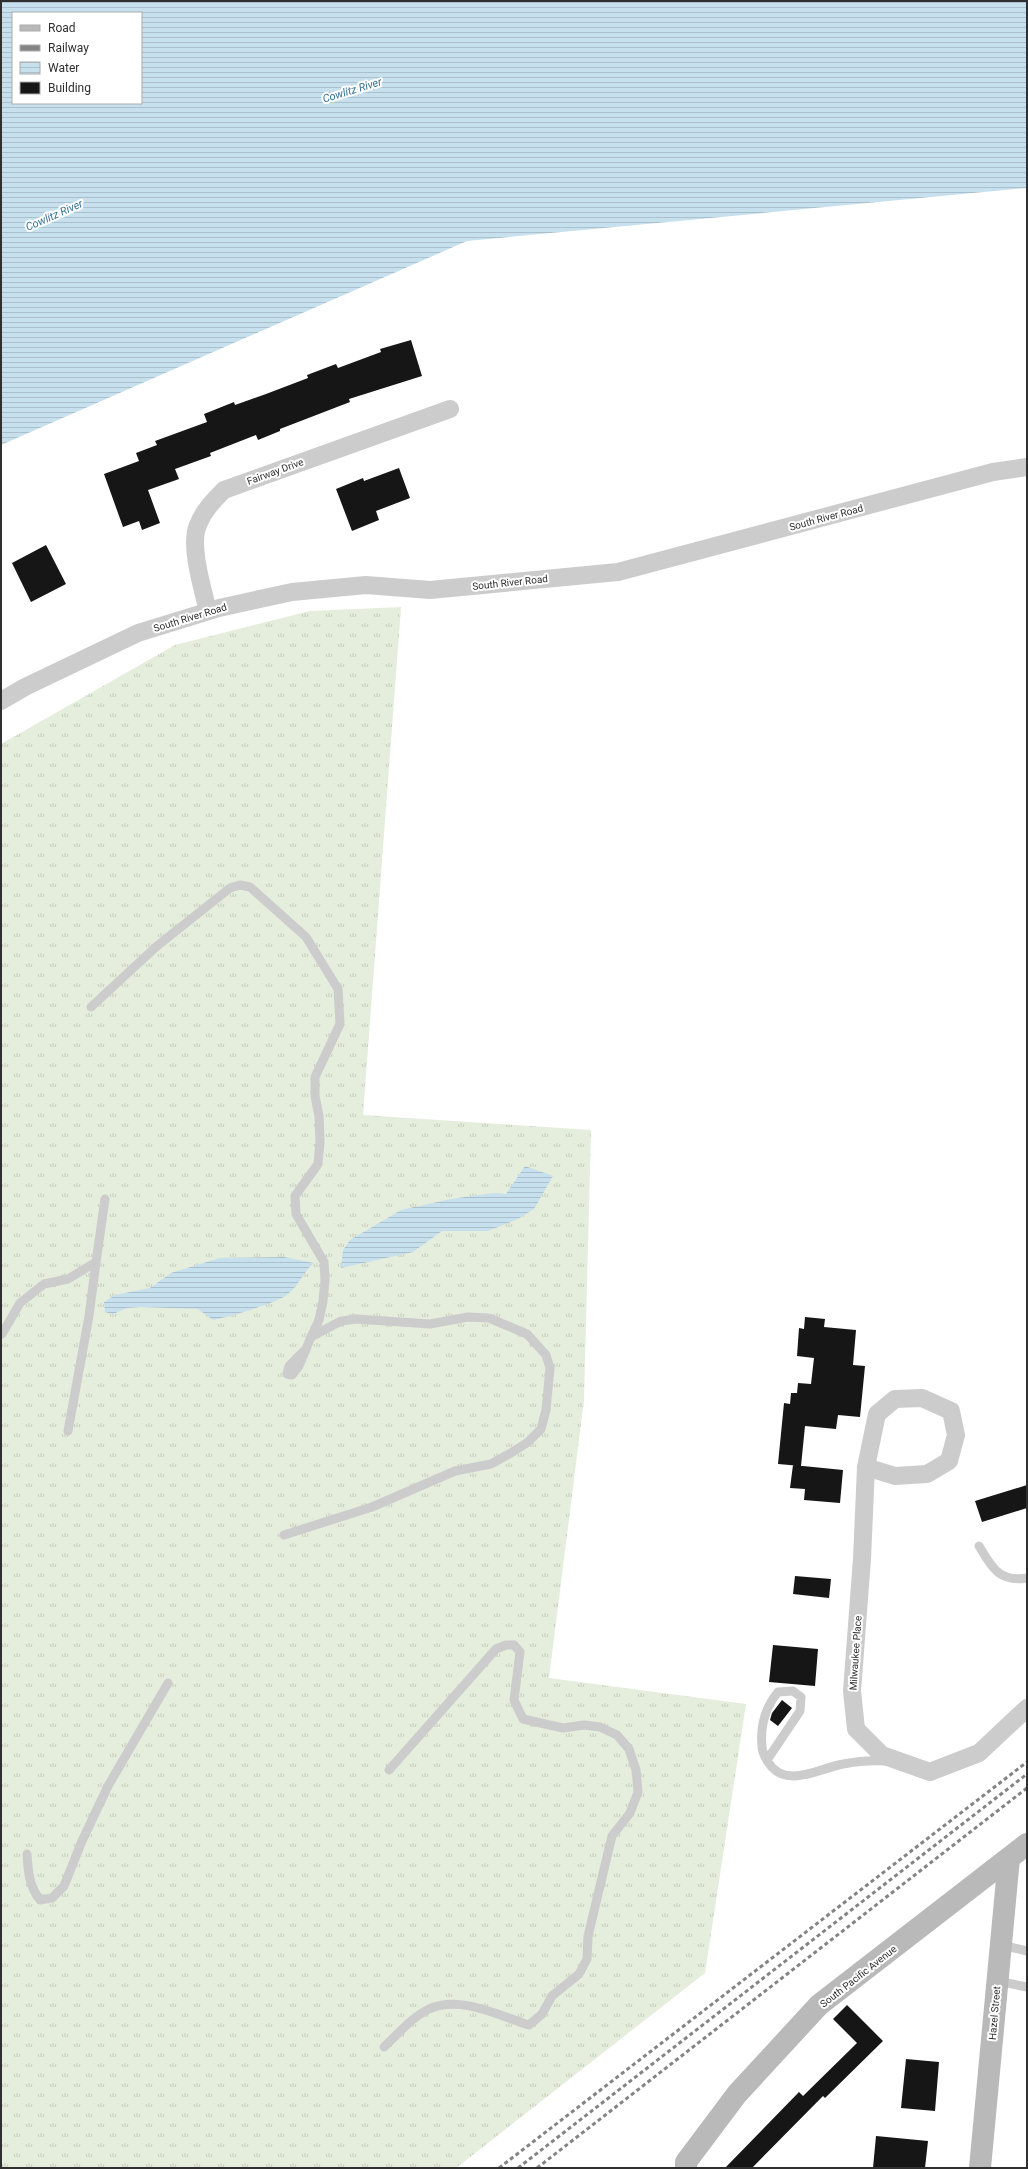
<svg xmlns="http://www.w3.org/2000/svg" width="1028" height="2169" font-family="Roboto,sans-serif">
<defs>
<pattern id="grass-tufts" width="24" height="20" patternUnits="userSpaceOnUse"><rect width="24" height="20" fill="#e5eddc"/><path d="M3 7l-1-3M5 7V3M7 7l1-3M15 17l-1-3M17 17v-4M19 17l1-3" fill="none" stroke="#c5ccbd"/></pattern>
<pattern id="water-rules" width="6" height="5" patternUnits="userSpaceOnUse"><rect width="6" height="5" fill="#c7e0ee"/><path d="M0 2.5h6" fill="none" stroke="#abc0cc"/></pattern>
</defs>
<rect width="100%" height="100%" fill="#fff"/>
<path fill="url(#grass-tufts)" d="M401 607 363 1115 591 1130 584 1400 549 1678 746 1704 705 1973 456 2168H1V744L175 645 310 611Z"/>
<path fill="url(#water-rules)" fill-rule="evenodd" d="M1 1H1027V188L467 241 1 445ZM13 13H141V103H13Z
M525 1166 553 1176 534 1209 518 1219 488 1231H442L413 1252 341 1268 343 1250 350 1240 401 1210 451 1199 494 1193 506 1194Z
M284 1257 314 1263C303 1272 299 1285 288 1294 280 1302 226 1318 213 1320L198 1309 141 1307 127 1308 113 1314 105 1312 104 1302 115 1295 150 1288 171 1273 220 1258Z"/>
<path fill="#161616" d="M411 340 422 376 349 399 350 402 280 429V431L258 440 256 435 210 453 211 456 175 469 179 479 148 490 160 523 142 530 139 521 123 527 104 474 139 461 136 453 157 445 155 441 207 422 204 414 234 402 235 405 266 394 308 378 307 375 336 364 338 368 381 352 380 349Z
M399 468 410 498 376 511 379 520 352 531 336 489 363 478 364 481Z
M46 545 66 584 31 602 12 563Z
M805 1317 825 1319 824 1327 856 1330 853 1365 865 1366 860 1417 838 1415 836 1429 805 1426 801 1466 778 1464 784 1403 790 1404 791 1393H797L798 1383 811 1384 814 1358 797 1356 799 1328 804 1329Z
M793 1465 843 1470 840 1503 804 1500 805 1489 790 1488Z
M1027 1485V1508L982 1522 975 1501Z
M795 1576 831 1579 829 1598 793 1594Z
M773 1645 818 1649 815 1686 769 1682Z
M782 1700 792 1708 778 1726 770 1720 772 1713Z
M847 2005 883 2041 825 2098 823 2096 752 2168H725L799 2092 803 2096 857 2043 833 2019Z
M906 2059 939 2062 935 2111 901 2108Z
M876 2136 928 2141 925 2168H873Z"/>
<g fill="none" stroke-linecap="round" stroke-linejoin="round">
<path stroke="#ccc" stroke-width="9" d="M91 1007 157 946 230 888 240 885 250 887 306 937 338 989 340 1024 315 1077V1096L319 1116 320 1142 318 1164 295 1196 296 1214 324 1262 325 1280 323 1301 319 1320 311 1337
M2 1334 20 1303 44 1284 68 1279 96 1262 105 1199
M68 1431 89 1316 96 1262
M284 1535 372 1507 455 1471 491 1464 511 1453 528 1442 541 1429 546 1410 550 1368 546 1355 527 1334 489 1318 468 1317 430 1324 356 1319 341 1321 311 1337 299 1366 292 1375 287 1374 289 1366 304 1351
M979 1546C991 1566 999 1583 1027 1578
M767 1760 800 1711 801 1697 793 1691 778 1692C765 1708 760 1725 762 1746 762 1753 765 1757 768 1762 785 1790 820 1768 843 1764 858 1761 872 1760 886 1761
M27 1854C28 1871 29 1886 40 1900L52 1898 64 1886 82 1841 108 1786 168 1683
M1001 1945 1027 1951
M997 1981 1027 1987
M384 2047C397 2035 412 2017 429 2009 462 1995 499 2016 529 2025L542 2014 552 1996 579 1974 587 1959 588 1936 612 1836 630 1813 638 1792 636 1770 629 1749 617 1735 600 1727 584 1725 563 1728 523 1719 514 1700 520 1652 514 1645H506L496 1649 389 1770"/>
<path stroke="#ccc" stroke-width="18" d="M208 611C203 590 189 545 198 525 204 510 213 501 224 490L450 409
M1 701 25 687 138 633 219 608 292 592 366 585 430 590 618 572 993 472 1027 467
M866 1467 895 1476 927 1474 949 1461 956 1435 951 1411 922 1398 895 1399 877 1414 866 1467 862 1559 852 1691 856 1729 882 1755 930 1772 979 1753 1027 1708"/>
<path stroke="#b9b9b9" stroke-width="22" d="M686 2168V2162L737 2094 819 2005 1027 1844
M980 2168 1009 1858"/>
<path stroke="#848484" stroke-width="3" stroke-dasharray="4 3" stroke-linecap="butt" d="M499 2168 1027 1762
M518 2168 1027 1774
M537 2168 1027 1788"/>
</g>
<g text-anchor="middle" stroke-width="4" stroke-linejoin="round" paint-order="stroke">
<g font-size="10" fill="#2f2f2f" stroke="#fff">
<text transform="translate(275 471) rotate(-20)" y="4">Fairway Drive</text>
<text transform="translate(826 517) rotate(-15)" y="4">South River Road</text>
<text transform="translate(510 582) rotate(-6)" y="4">South River Road</text>
<text transform="translate(190 617) rotate(-17)" y="4">South River Road</text>
<text transform="translate(855 1653) rotate(-86)" y="4">Milwaukee Place</text>
<text transform="translate(858 1976) rotate(-38)" y="4">South Pacific Avenue</text>
<text transform="translate(994 2013) rotate(-85)" y="4">Hazel Street</text>
</g>
<g font-size="11" font-style="italic" fill="#387496" stroke="#fff">
<text transform="translate(352 90) rotate(-17)" y="4">Cowlitz River</text>
<text transform="translate(54 215) rotate(-24)" y="4">Cowlitz River</text>
</g>
</g>
<rect width="1028" height="2169" fill="none" stroke="#2f2f2f" stroke-width="4"/>
<rect x="12" y="12" width="130" height="92" fill="#ffffff" stroke="#acacac"/>
<rect x="20" y="25" width="20" height="6" fill="#b9b9b9" stroke="#acacac"/>
<text x="48" y="32" font-size="12" fill="#2f2f2f">Road</text>
<rect x="20" y="45" width="20" height="6" fill="#848484" stroke="#acacac"/>
<text x="48" y="52" font-size="12" fill="#2f2f2f">Railway</text>
<rect x="20" y="62" width="20" height="12" fill="url(#water-rules)" stroke="#acacac"/>
<text x="48" y="72" font-size="12" fill="#2f2f2f">Water</text>
<rect x="20" y="82" width="20" height="12" fill="#161616" stroke="#acacac"/>
<text x="48" y="92" font-size="12" fill="#2f2f2f">Building</text>
</svg>
